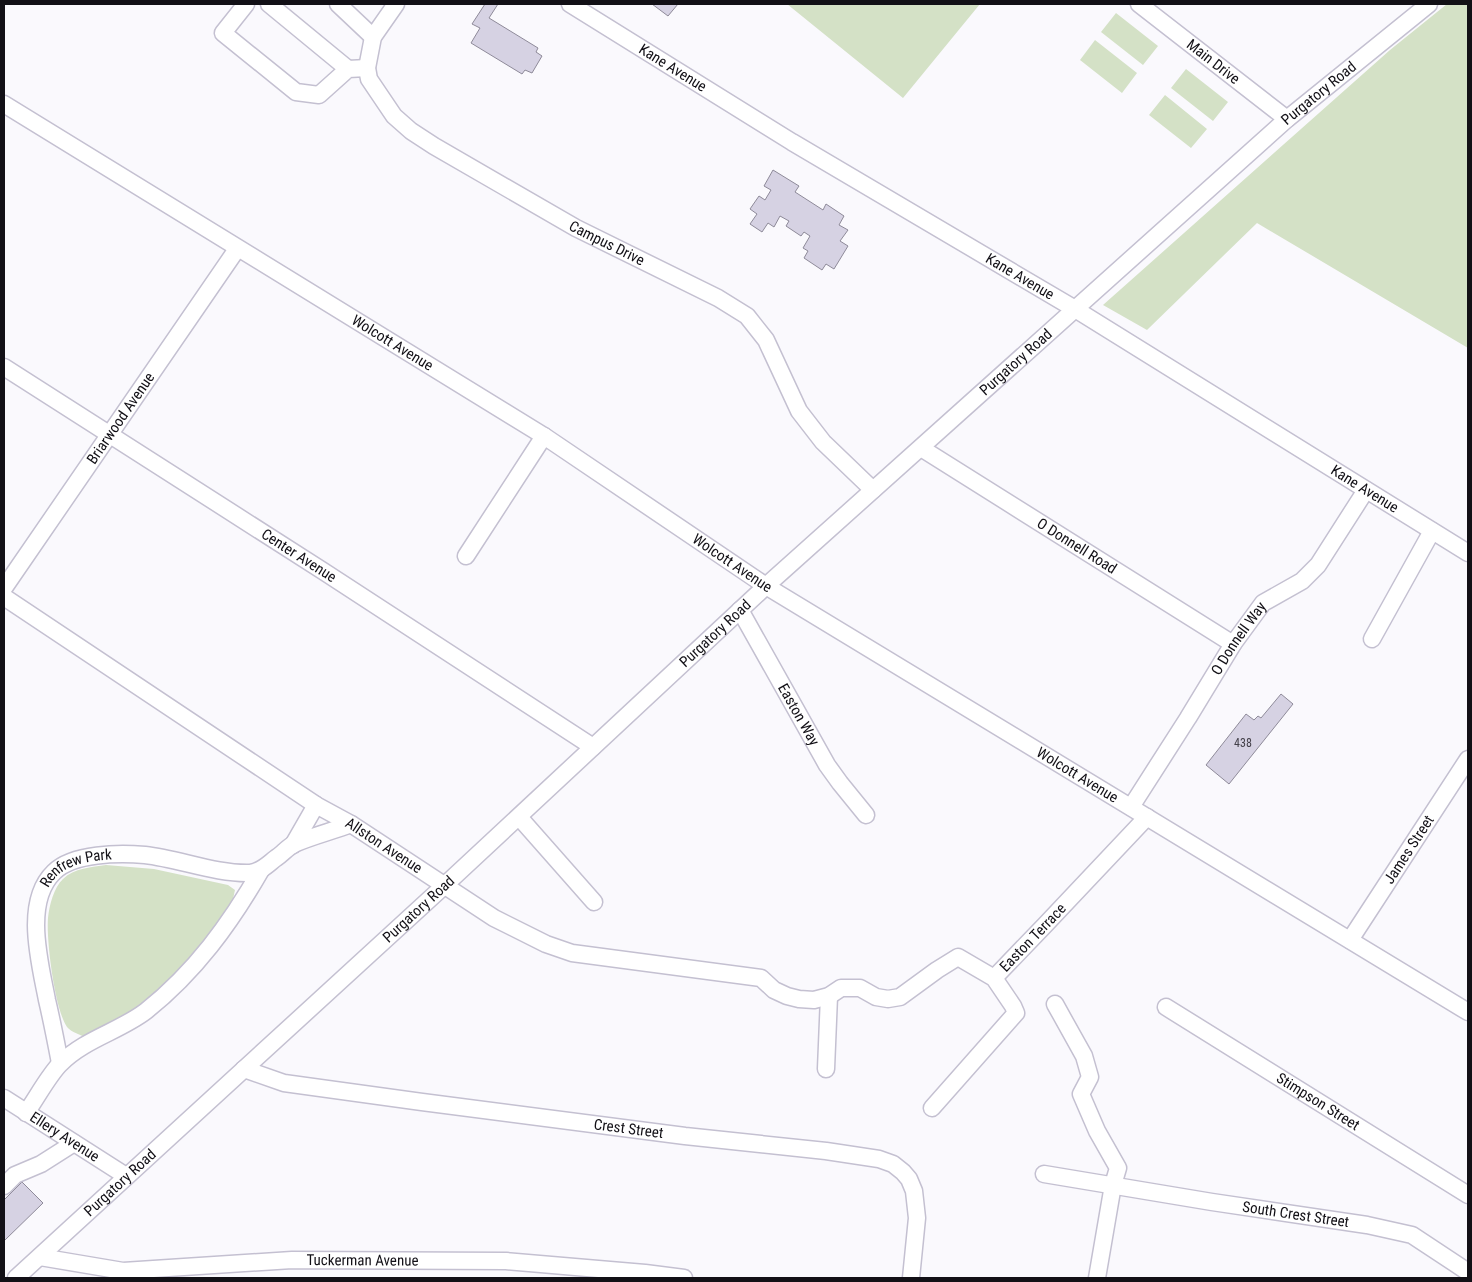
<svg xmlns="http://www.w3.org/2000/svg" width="1472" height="1282" font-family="'Roboto Condensed',sans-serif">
<rect width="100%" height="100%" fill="#faf9fd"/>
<path fill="#d4e1c6" d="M787 4H980L903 98Z
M1447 4H1468V348L1257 223 1147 330 1103 305 1390 50Z
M1116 13 1158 46 1143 65 1101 32Z
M1095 40 1137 73 1122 93 1080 60Z
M1186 69 1228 102 1213 121 1171 88Z
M1165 95 1207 129 1191 148 1149 115Z
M106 865 154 869 228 885 235 890 233 899 205 942 178 973 136 1010 87 1038C81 1035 71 1032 67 1027 55 1010 46 940 48 918 49 906 54 887 63 879 74 868 92 867 106 865Z"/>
<path fill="#d6d2e3" stroke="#8e8a99" d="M485 4H498L489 18 538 48 536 52 542 56 532 73 525 70 522 74 471 43 480 28 472 24Z
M652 4H678L668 16Z
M773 170 799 186 795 192 823 210 826 204 844 216 839 225 848 230 840 241 848 246 834 269 826 264 822 270 804 258 808 251 803 248 810 236 804 232 801 236 786 226 789 221 780 216 774 227 768 223 762 232 750 224 757 214 750 209 759 196 765 200 771 190 764 186Z
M1281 694 1293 704 1229 784 1206 765 1246 714 1254 720 1258 716 1261 718Z
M22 1182 43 1203 5 1240 4 1238V1200Z"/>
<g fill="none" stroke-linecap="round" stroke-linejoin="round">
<defs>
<g id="minor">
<path d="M246 4 223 33 296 92 319 95 348 69 367 68"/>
<path d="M269 4 348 69"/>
<path d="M338 4 373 37"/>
<path id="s1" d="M396 4 373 37 367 68 369 79 394 116 411 131 434 146 576 228 718 298 747 316 766 340 799 411 823 442 873 490"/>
<path id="s2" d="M570 4 792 142 1075 309 1468 553"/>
<path id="s3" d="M1139 4 1287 119"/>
<path id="s4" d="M4 104 544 436 766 586 1468 1012"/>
<path id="s5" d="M4 367 323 571 593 747"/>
<path id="s6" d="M921 448 1233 644"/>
<path d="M466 556 544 436"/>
<path id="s7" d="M4 588 237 249"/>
<path id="s8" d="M4 597 316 805 351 824 494 918 546 944 572 953 761 978 774 990 787 996 799 999 814 1000 829 996 841 988H860L876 997 888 999 900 997 937 970 958 957 994 978 1013 1006 1016 1013 932 1108"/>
<path id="s9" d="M740 610 827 765 840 783 866 815"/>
<path d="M1372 639 1432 531"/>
<path id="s10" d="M1131 807 1188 718 1233 644 1263 603 1302 581 1318 565 1366 490"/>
<path d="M519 817 594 902"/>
<path d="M293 845 316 805"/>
<path id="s11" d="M1350 940 1468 759"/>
<path id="s12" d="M994 978 1045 925 1147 817"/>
<path d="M1055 1004 1084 1056 1090 1077 1081 1094 1097 1131 1118 1168 1113 1185 1097 1278"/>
<path id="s13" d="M1166 1007 1468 1195"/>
<path id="s14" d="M60 1063C56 1042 52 1021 47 1000 40 963 23 902 54 872 73 853 119 853 145 855 180 859 215 874 250 873 261 872 268 864 276 858 282 854 288 847 294 844 312 836 333 831 351 824"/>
<path id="s15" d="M244 1069 284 1083 422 1102 685 1136 826 1151 879 1159 893 1164 903 1172 909 1179 914 1191 917 1218 911 1278"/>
<path d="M826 1069 829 996"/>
<path id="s16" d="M4 1098 126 1176"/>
<path d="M26 1113C36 1099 50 1073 61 1063 85 1039 120 1031 146 1011 195 972 230 924 261 870"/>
<path id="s17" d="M1044 1174 1212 1202 1367 1225 1412 1235 1468 1272"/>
<path d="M4 1186 15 1175 41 1164 74 1143"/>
<path id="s18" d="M40 1257 123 1271 292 1260 506 1261 645 1273 684 1278"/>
<path id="s19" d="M16 1278 445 885 766 586 1287 119 1429 4"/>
</g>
</defs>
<use href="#minor" stroke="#c4c0d1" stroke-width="19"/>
<use href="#minor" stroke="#fff" stroke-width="16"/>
</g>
<g text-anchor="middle" stroke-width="5" stroke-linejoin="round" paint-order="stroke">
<g font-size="12" fill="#434049">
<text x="1243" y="747">438</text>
</g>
<g font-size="15" fill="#121016" stroke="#faf9fd">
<text dy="5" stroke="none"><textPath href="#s3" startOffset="94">Main Drive</textPath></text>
<text dy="5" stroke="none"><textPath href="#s2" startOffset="121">Kane Avenue</textPath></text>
<text dy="5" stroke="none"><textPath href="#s19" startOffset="1761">Purgatory Road</textPath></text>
<text dy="5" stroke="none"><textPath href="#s1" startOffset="376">Campus Drive</textPath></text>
<text dy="5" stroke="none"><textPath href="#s2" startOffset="526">Kane Avenue</textPath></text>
<text dy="5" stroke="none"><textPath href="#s4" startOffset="456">Wolcott Avenue</textPath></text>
<text dy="5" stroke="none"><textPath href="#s19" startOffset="1356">Purgatory Road</textPath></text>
<text dy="5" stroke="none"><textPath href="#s7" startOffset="206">Briarwood Avenue</textPath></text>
<text dy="5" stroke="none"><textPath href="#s2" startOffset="931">Kane Avenue</textPath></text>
<text dy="5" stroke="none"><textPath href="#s6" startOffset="184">O Donnell Road</textPath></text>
<text dy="5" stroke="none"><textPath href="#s5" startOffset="350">Center Avenue</textPath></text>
<text dy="5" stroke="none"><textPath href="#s4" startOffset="861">Wolcott Avenue</textPath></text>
<text dy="5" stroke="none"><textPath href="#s19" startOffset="951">Purgatory Road</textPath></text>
<text dy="5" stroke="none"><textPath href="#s10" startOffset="200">O Donnell Way</textPath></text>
<text dy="5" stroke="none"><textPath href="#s9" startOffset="120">Easton Way</textPath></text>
<text dy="5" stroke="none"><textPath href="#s4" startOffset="1266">Wolcott Avenue</textPath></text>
<text dy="5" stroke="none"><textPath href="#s8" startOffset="454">Allston Avenue</textPath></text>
<text dy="5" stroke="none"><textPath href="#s11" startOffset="108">James Street</textPath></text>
<text dy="5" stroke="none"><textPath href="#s14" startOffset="220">Renfrew Park</textPath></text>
<text dy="5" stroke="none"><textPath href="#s19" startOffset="546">Purgatory Road</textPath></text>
<text dy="5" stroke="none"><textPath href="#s12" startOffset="56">Easton Terrace</textPath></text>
<text dy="5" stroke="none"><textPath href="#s13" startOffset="179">Stimpson Street</textPath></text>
<text dy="5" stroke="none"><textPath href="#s15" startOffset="390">Crest Street</textPath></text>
<text dy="5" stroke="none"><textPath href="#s16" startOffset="72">Ellery Avenue</textPath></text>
<text dy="5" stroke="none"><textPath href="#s19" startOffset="141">Purgatory Road</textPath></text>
<text dy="5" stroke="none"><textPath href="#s17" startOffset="255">South Crest Street</textPath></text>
<text dy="5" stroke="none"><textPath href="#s18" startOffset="324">Tuckerman Avenue</textPath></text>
</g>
</g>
<rect width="1472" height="1282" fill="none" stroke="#121016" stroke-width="10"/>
</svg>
